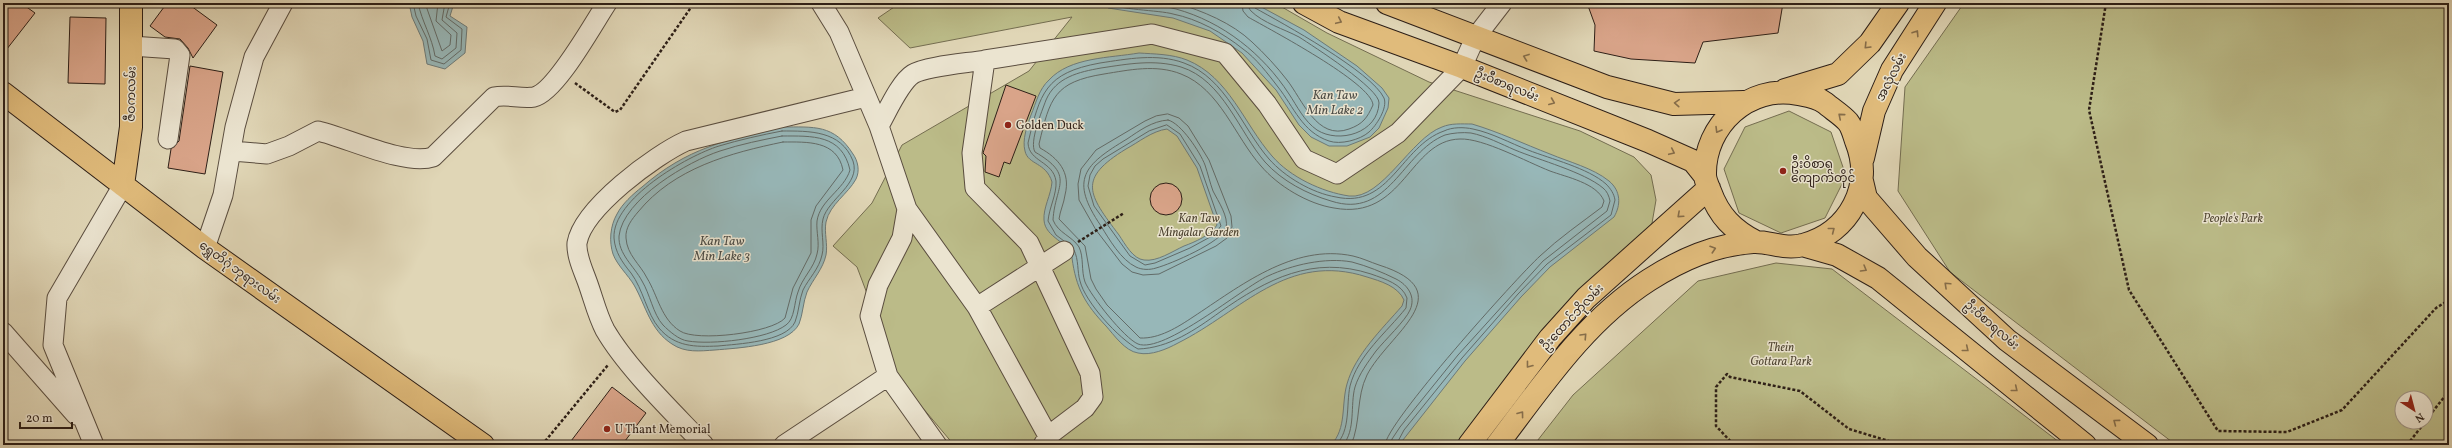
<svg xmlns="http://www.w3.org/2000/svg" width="2452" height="448" font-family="Vollkorn,'Noto Sans Myanmar',serif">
<rect width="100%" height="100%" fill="#e0d6b6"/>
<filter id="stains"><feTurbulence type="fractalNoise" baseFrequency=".005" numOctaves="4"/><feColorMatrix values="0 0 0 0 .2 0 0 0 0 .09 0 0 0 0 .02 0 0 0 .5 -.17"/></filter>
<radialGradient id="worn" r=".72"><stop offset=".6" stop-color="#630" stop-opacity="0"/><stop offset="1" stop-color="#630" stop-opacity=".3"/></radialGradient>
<path fill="#bb8" stroke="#746d50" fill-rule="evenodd" d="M900 3H1275L1327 33 1429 82 1580 131 1634 157 1651 175 1656 200 1651 229 1458 445H954L900 381 857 267 833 246 872 203 902 145 1029 71 1072 17 910 48 878 18Z
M1964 3H2449V445H2176L1950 272 1898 191 1905 87ZM2402 398H2426V422H2402Z
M1789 111 1831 132 1846 176 1825 218 1781 233 1739 213 1724 169 1745 127Z
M1776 263 1832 269 2063 445H1534L1573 395 1698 281Z"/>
<path fill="#97b7b8" stroke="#6d7a78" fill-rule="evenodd" d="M409 3H454L450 16 467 27 465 53 445 69 427 64 423 41 412 17Z
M1103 3H1254L1304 30 1357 66 1382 88 1389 98 1388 108 1379 128 1370 137 1347 146H1329L1311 137 1299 125 1276 90 1242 53 1210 31 1173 18 1108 8Z
M1139 53C1154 54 1172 54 1187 60 1229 77 1244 124 1272 156 1290 177 1322 192 1349 196 1382 200 1411 138 1442 127 1451 123 1462 124 1472 124 1499 132 1524 144 1550 154 1569 162 1593 168 1609 181 1621 191 1621 205 1614 217L1550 267 1521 297 1465 361 1399 445H1331C1347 428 1341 405 1347 384 1355 355 1382 329 1402 306L1404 300C1398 286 1380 281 1367 277 1287 251 1242 311 1178 343 1167 349 1151 356 1138 353 1125 351 1114 335 1106 326 1085 304 1076 288 1072 258 1070 242 1045 238 1044 220 1043 208 1051 195 1052 182 1046 162 1028 165 1025 151 1022 140 1027 126 1031 115 1036 103 1039 89 1049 80 1070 57 1110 58 1139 53ZM1167 129 1177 136 1197 168 1217 225C1211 235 1195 242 1184 246 1173 251 1157 262 1144 260 1133 259 1125 244 1119 235 1088 194 1077 179 1126 149 1139 142 1152 131 1167 129Z
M782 127C814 127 834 124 853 154 858 161 860 171 856 179 848 194 830 204 826 222 824 233 828 244 826 255 823 269 813 279 807 292 803 302 803 314 799 324 788 346 737 348 715 350 700 351 685 353 672 344 650 330 646 306 634 285 628 275 617 265 613 254 609 242 610 226 617 214 622 204 633 194 642 187 687 148 726 140 782 127Z"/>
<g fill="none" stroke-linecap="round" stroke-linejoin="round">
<path stroke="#626b68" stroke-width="1" d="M413 3 416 16 427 39 431 60 444 64 461 50 462 29 446 17 450 3
M418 3C422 22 432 37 435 56L442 59 456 48 457 33 442 20 445 3
M425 3 442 51 450 45 451 35 436 21 438 3
M1108 3C1117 10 1159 10 1173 14 1198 19 1223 33 1243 49 1256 58 1268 74 1278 87 1294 107 1302 132 1329 141 1340 145 1360 140 1369 132 1376 126 1388 108 1384 98 1372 72 1282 23 1255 8L1253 3
M1134 3C1147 5 1162 5 1176 9 1223 22 1263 54 1289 94 1297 106 1304 121 1317 130 1339 144 1378 133 1379 103 1380 89 1313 46 1299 37 1284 29 1263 23 1251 11 1249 9 1248 6 1248 3
M1176 3C1203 11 1232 23 1252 42 1264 53 1277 67 1287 80 1302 99 1317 141 1349 129 1363 124 1367 118 1373 105 1372 83 1269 29 1248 17L1243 11 1242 3
M1168 114 1179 118 1188 126 1209 160 1231 216 1232 227 1227 238 1216 246 1159 274 1143 275 1132 272 1122 264 1096 230 1079 200 1078 184 1081 169 1096 150 1145 121 1156 116Z
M1168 120C1181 123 1200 152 1205 165 1208 174 1210 183 1213 191 1218 201 1229 217 1226 228 1222 242 1171 264 1156 268 1150 270 1142 270 1136 267 1121 260 1109 239 1101 226 1069 179 1084 165 1127 139 1139 131 1152 121 1168 120Z
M1167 125 1180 134 1200 166 1221 226 1212 236 1190 248 1155 263 1145 265 1130 256 1094 206 1088 186 1090 175 1095 166 1103 159 1149 131Z
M782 131C809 131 841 130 853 161 861 184 828 199 823 219 820 231 825 244 822 255 819 269 809 278 803 290 799 300 799 312 795 322 786 342 737 344 718 346 695 347 675 347 659 328 647 314 643 289 631 273 622 262 615 252 614 238 612 199 687 156 719 146 739 140 761 135 782 131Z
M782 136C812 136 842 134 850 170 844 190 820 200 817 221 816 232 820 243 817 254 814 268 802 278 798 292 794 302 795 319 786 325 768 339 711 345 688 341 679 340 669 331 663 325 653 314 650 294 642 281 634 266 618 254 619 236 623 199 689 161 720 151 741 144 762 140 782 136Z
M783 142C807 142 837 140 843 170L816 206 811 220V253L793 288 785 318C772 333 696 342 680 331 661 319 658 296 647 278 640 264 627 255 626 238 625 228 632 219 638 212 674 168 730 153 783 142Z
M1064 241 1056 235 1048 221C1049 208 1057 194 1056 181 1053 161 1029 162 1028 143 1040 93 1045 73 1100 63 1127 59 1157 53 1184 63 1226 78 1242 128 1269 159 1285 177 1312 193 1336 197 1390 209 1401 146 1444 131 1452 127 1464 127 1473 129 1492 133 1510 143 1528 150 1551 159 1588 168 1606 184 1611 189 1614 194 1615 200L1611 215 1547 264 1518 294 1462 358 1404 430 1396 445
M1074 250C1079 260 1077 271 1080 281 1085 302 1119 339 1138 349 1169 348 1195 330 1220 312 1267 279 1313 255 1371 274 1385 279 1402 284 1407 298L1406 308C1387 332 1358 355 1350 386 1346 405 1351 430 1336 445
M1343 445C1356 430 1350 405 1355 387 1359 374 1368 362 1376 351 1384 341 1406 320 1410 310 1416 297 1408 285 1396 279 1382 272 1367 266 1352 262 1325 257 1292 265 1268 276 1242 288 1164 354 1138 344 1124 338 1091 296 1085 282 1081 271 1084 257 1079 247 1072 236 1058 233 1053 220 1055 185 1076 176 1035 152 1029 142 1042 111 1046 100 1056 77 1079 72 1101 68 1128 64 1154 59 1181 67 1223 80 1239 132 1265 162 1282 181 1307 194 1331 201 1389 220 1402 152 1445 135 1452 133 1463 132 1471 133 1486 136 1501 144 1515 150 1539 160 1584 172 1603 188 1607 191 1609 196 1610 201L1607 211 1543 261 1458 355 1400 427 1392 439 1391 445
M1351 445C1361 423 1356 397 1367 375 1388 334 1464 292 1379 265 1370 262 1362 258 1353 256 1293 243 1239 287 1193 317 1178 327 1159 339 1140 338L1107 305 1096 289 1091 279 1085 246 1059 219C1060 211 1064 203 1065 195 1071 172 1058 158 1040 148L1039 144C1050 98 1054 82 1104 74 1129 70 1156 64 1181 74 1220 89 1235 137 1261 166 1278 186 1308 204 1334 208 1404 221 1409 140 1460 139 1483 138 1527 162 1550 171 1566 177 1597 183 1604 201L1602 207C1581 223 1559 238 1540 256 1517 277 1385 424 1385 445"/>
</g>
<path fill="#d9a489" stroke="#2d1f17" d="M3 3H21L35 13 3 54Z
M167 3H187L217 25 193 58 188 48 180 39 165 37 150 26Z
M1587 3H1783L1778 33 1703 42 1695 63 1631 59 1594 51 1595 25Z
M70 17 106 18 105 84 68 83Z
M190 66 223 72 205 174 168 168 171 149 179 141Z
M1006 85 1036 96 1010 164 1004 162 999 177 985 172 986 156 983 153Z
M1150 199a16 16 0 1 1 32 0a16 16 0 1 1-32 0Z
M612 387 646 413 622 445H568Z"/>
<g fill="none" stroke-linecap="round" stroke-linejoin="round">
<defs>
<path id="minor" d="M821 3 839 32 879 126 907 209 902 238 878 285 870 316 888 376 937 445
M131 46 175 49 180 55 168 139
M879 126C887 112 900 82 913 74 926 66 968 63 985 60
M232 151 267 154 289 146 318 131C348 138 405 166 433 157L494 97C507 94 520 99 534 97 556 92 593 24 607 3
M907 209 977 307 1048 436
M205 248 223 195 235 127 254 57 283 3
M977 307 1064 251
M3 332 76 415
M94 445 53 345 57 298 123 185
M704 445C673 412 627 368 605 330 597 315 593 297 587 281 583 270 576 255 577 243 583 208 655 155 686 141L866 97
M784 445 888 376
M1043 445 1048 436 1085 408 1093 397 1090 373 1029 243 975 188 972 153 985 60 1152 34 1225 53 1267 104 1304 159 1337 174 1398 133 1462 67 1475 38 1502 3"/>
<path id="major" d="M1304 3 1339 22 1462 67 1648 141 1693 161 1705 176
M1387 3 1607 87 1674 104 1744 102
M1785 90 1838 74 1870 43 1898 3
M3 93 205 248 483 445
M1863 158 1874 111 1892 70 1935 3
M1862 181 1866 198 1917 257 2007 340 2147 445
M123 185 131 127V3
M1802 245 1837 255 1878 278 2085 445
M1469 445 1550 338 1586 298 1709 188
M1497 445C1542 386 1585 321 1649 280 1682 259 1714 245 1753 242 1770 241 1784 250 1803 245 1850 232 1874 186 1856 141 1854 135 1852 127 1848 122 1842 115 1832 109 1825 103 1817 97 1808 96 1798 94 1749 84 1704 125 1705 175 1705 180 1708 186 1710 191 1719 216 1733 230 1756 242"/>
</defs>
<use href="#minor" stroke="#5a4d3f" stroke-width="21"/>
<use href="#major" stroke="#2d1f17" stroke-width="24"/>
<path stroke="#2d1f17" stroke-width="2.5" stroke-dasharray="3 2" stroke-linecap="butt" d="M2106 3 2089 110 2129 290 2218 431 2287 432 2342 410 2436 308 2449 300
M575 83 615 112 620 110 694 3
M1078 242 1124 213
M2426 420 2449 391
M542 445 608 365
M1734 445 1716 426V387L1727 374 1730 377 1800 391 1849 429 1902 445
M2407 445 2425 422"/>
<use href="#minor" stroke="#ebe4d0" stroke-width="19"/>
<use href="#major" stroke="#e0bb7b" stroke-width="22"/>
</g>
<defs><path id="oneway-chevron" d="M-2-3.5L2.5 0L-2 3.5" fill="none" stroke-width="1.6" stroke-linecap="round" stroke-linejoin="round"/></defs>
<g stroke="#866d49">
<use href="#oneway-chevron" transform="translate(1339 21) rotate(25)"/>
<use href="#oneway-chevron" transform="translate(1916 33) rotate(-57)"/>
<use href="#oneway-chevron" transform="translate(1867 46) rotate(134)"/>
<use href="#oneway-chevron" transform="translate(1526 57) rotate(-160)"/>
<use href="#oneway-chevron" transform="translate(1552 102) rotate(22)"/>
<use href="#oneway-chevron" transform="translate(1677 103) rotate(-176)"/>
<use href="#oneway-chevron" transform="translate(1841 116) rotate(-140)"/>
<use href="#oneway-chevron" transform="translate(1718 130) rotate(121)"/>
<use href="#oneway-chevron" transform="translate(1672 152) rotate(25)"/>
<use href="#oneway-chevron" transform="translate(1680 215) rotate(138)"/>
<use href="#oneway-chevron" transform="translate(1832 230) rotate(-38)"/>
<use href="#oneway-chevron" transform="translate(1713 249) rotate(-18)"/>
<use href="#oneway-chevron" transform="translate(1864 269) rotate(30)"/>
<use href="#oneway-chevron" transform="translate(1947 285) rotate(-137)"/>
<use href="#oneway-chevron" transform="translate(1584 336) rotate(-47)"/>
<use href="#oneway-chevron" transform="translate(1966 349) rotate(39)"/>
<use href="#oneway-chevron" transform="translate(1529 365) rotate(128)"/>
<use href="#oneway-chevron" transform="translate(2015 389) rotate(39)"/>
<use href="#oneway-chevron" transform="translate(1521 414) rotate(-53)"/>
<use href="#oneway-chevron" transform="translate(2116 422) rotate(-143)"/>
</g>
<g fill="#8f2418" stroke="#ebe4d0" stroke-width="1.5">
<circle cx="1008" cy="125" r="4"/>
<circle cx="1783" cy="171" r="4"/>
<circle cx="607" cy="429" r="4"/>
</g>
<g text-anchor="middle" stroke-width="3" stroke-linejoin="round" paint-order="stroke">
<g font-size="12" fill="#2d1f17" stroke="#ebe4d0">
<text transform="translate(1891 77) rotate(-63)" y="4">အလုံလမ်း</text>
<text transform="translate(1507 85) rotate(22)" y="4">ဦးဝီစာရလမ်း</text>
<text transform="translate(131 94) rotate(-89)" y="4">ဇီဝကလမ်း</text>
<text transform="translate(240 272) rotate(36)" y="4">ရွှေတိဂုံ ဘုရားလမ်း</text>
<text transform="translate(1572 317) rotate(-47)" y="4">ဦးထောင်ဘိုလမ်း</text>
<text transform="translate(1992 325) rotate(41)" y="4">ဦးဝီစာရလမ်း</text>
</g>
<g font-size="12" fill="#2d1f17" stroke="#ebe4d0" text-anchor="start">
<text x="1016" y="129">Golden Duck</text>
<text x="1791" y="168">ဦးဝိစာရ<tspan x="1791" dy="14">ကျောက်တိုင်</tspan></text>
<text x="615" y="433">U Thant Memorial</text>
</g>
<g font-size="12" font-style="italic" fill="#504633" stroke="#ebe4d0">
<text x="1199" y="222">Kan Taw<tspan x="1199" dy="14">Mingalar Garden</tspan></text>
<text x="2233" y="222">People's Park</text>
<text x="1781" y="351">Thein<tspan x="1781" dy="14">Gottara Park</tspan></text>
</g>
<g font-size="13" font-style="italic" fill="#4d4d47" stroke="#ebe4d0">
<text x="1335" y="99">Kan Taw<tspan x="1335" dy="15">Min Lake 2</tspan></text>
<text x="722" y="245">Kan Taw<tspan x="722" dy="15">Min Lake 3</tspan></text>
</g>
</g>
<rect width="2452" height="448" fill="none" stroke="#e0d6b6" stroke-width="16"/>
<rect x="4" y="4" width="2444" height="440" fill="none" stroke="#2d1f17" stroke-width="2"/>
<rect x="8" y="8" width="2436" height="432" fill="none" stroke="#2d1f17"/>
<g transform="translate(2414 410) rotate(144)"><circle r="19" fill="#ebe4d0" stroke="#9f9586"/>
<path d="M0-3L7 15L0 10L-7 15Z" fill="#8f2418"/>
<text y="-6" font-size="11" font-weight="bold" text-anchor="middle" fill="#2d1f17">N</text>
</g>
<path d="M20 422v6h52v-6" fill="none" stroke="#2d1f17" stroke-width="2"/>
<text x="26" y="422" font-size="12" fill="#2d1f17" stroke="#ebe4d0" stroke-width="3" paint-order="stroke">20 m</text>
<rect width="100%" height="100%" filter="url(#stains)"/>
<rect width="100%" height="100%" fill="url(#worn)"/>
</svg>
